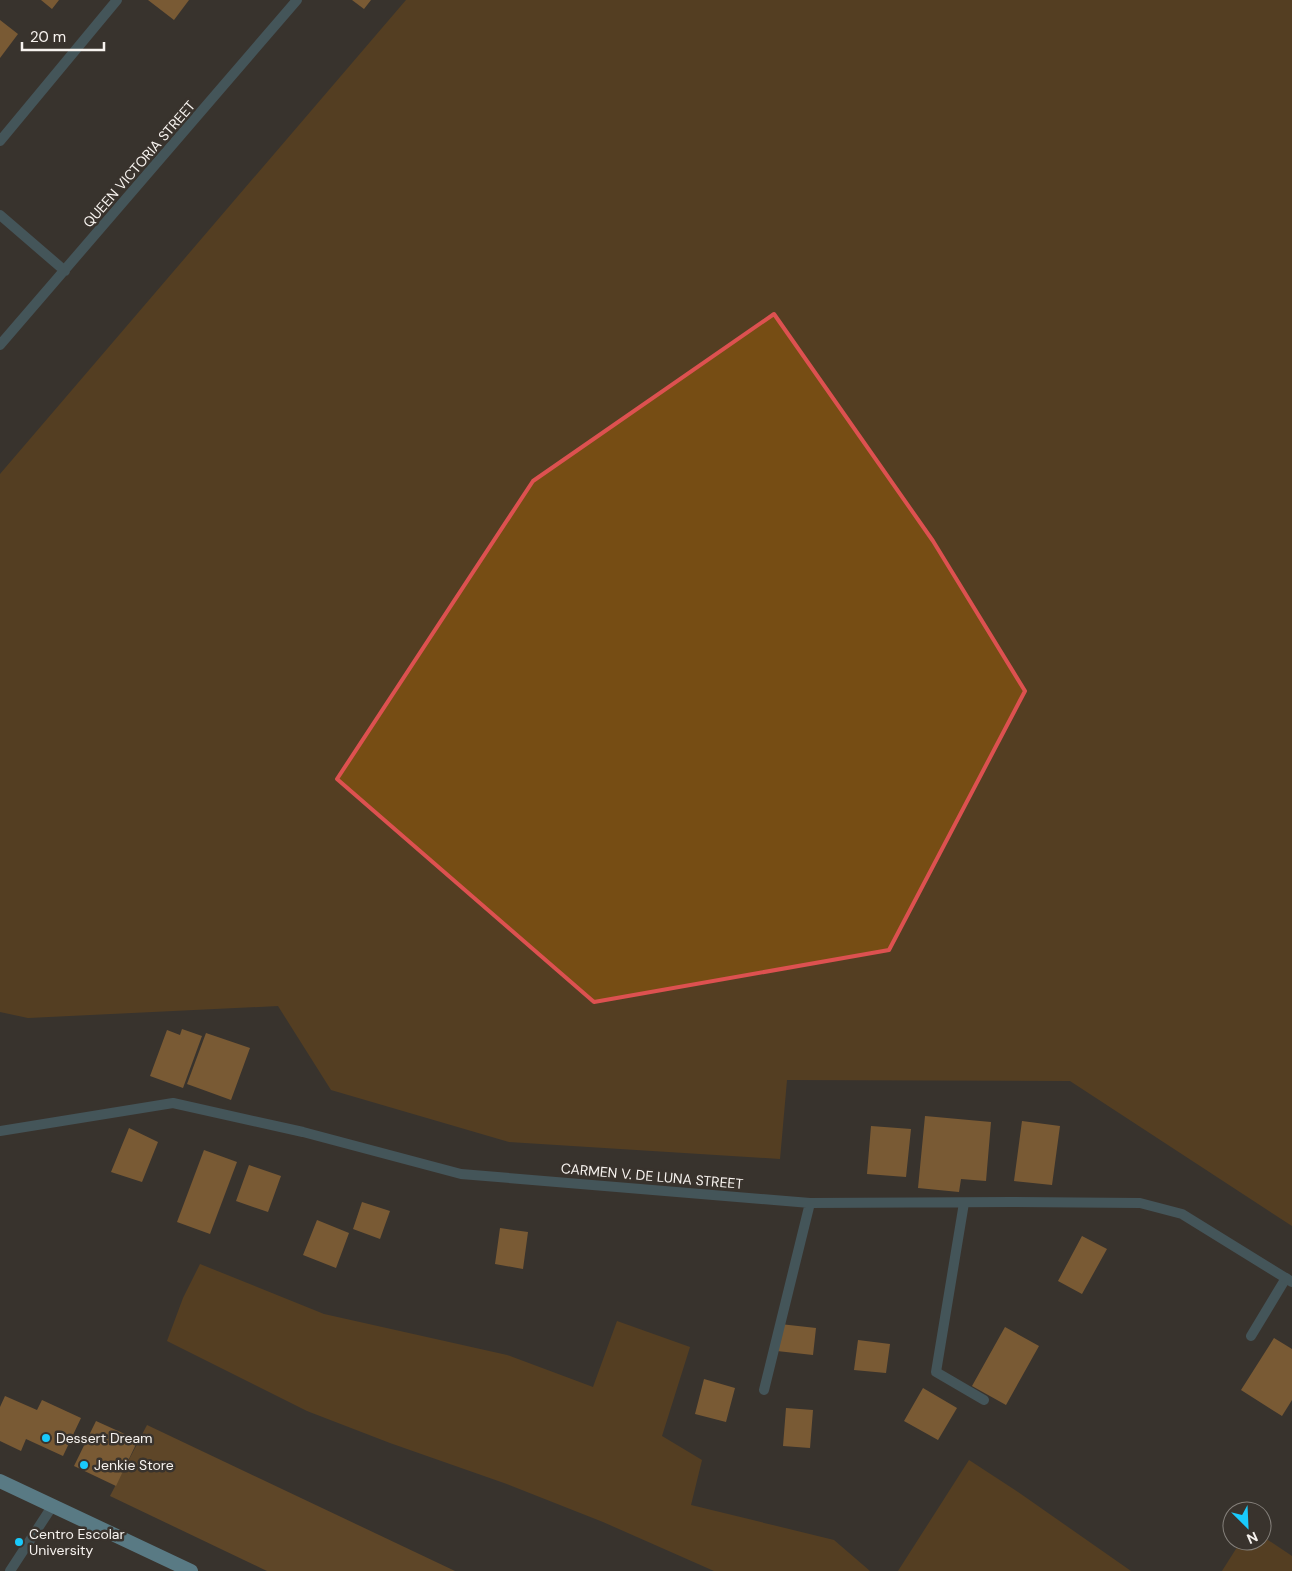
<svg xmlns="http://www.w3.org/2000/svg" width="1292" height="1571" font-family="'DM Sans',sans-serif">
<rect width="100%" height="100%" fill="#39332d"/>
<path fill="#764d14" d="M406 0H1292V1226L1070 1081 787 1080 780 1159 509 1142 331 1090 278 1006 28 1018 0 1012V474Z
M200 1264 324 1314 507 1355 593 1387 617 1321 690 1347 662 1436 702 1460 691 1505 834 1540 870 1571H714L603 1522 504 1483 390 1443 307 1411 167 1341 183 1298Z
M969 1460 1018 1492 1131 1571H898Z
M1262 1536 1292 1556V1571H1222L1241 1541H1262Z"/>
<path fill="#8c5e22" d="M147 1425 455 1571H267L110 1496Z"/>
<path fill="#c88a3c" d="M41 0H59L52 9Z
M148 0H189L174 20Z
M352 0H371L364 9Z
M0 20 18 34 0 58Z
M182 1029 202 1036 183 1088 150 1076 167 1030 180 1035Z
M206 1033 250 1048 231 1100 187 1084Z
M925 1116 991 1122 986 1181 961 1179 959 1192 918 1188Z
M1022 1121 1060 1126 1052 1185 1014 1181Z
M871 1126 911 1129 906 1177 867 1174Z
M129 1128 158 1142 142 1182 111 1172Z
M204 1150 237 1162 210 1234 177 1222Z
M249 1165 281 1176 268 1212 236 1201Z
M362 1202 390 1211 380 1239 353 1229Z
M317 1220 349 1233 336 1268 303 1255Z
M500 1228 528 1232 523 1269 495 1264Z
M1082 1236 1107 1249 1082 1294 1058 1281Z
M780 1324 816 1328 813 1355 777 1351Z
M1005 1327 1039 1346 1006 1405 972 1386Z
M1274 1338 1292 1349V1400L1282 1416 1241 1390Z
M858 1340 890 1344 886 1373 854 1370Z
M704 1379 735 1388 726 1422 695 1414Z
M923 1388 957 1408 938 1440 904 1421Z
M5 1396 37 1410 42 1400 81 1418 63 1456 26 1439 21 1451 0 1441V1407Z
M786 1408 813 1410 810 1448 783 1446Z
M96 1421 138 1440 116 1486 74 1466Z"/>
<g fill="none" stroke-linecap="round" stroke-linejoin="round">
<path stroke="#537e8e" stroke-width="10" d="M1251 1336 1286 1278
M10 1571 53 1505"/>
<path stroke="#537e8e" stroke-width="10" d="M0 141 117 0
M0 215 65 271
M0 345 297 0
M0 1131 173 1103 303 1132 461 1174 810 1203 1012 1202 1140 1203 1182 1214 1292 1282
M964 1203 936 1372 984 1400
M764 1390 810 1203"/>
<path stroke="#82d1ee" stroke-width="14" d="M0 1481 191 1571"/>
</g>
<path d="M0 0H1292V1571H0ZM774 314 933 541 1025 691 889 950 594 1002 337 779 533 481Z" fill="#39332d" fill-opacity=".55" fill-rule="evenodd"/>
<path fill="none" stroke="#dd5150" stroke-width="4" stroke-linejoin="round" d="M774 314 933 541 1025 691 889 950 594 1002 337 779 533 481Z"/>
<g fill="#19cafc" stroke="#39332d" stroke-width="2">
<circle cx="46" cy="1438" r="5"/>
<circle cx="84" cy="1465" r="5"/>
<circle cx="19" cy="1542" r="5"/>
</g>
<g text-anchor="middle" stroke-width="5" stroke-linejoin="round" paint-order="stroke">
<g font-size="14" fill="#f7f3ef" stroke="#39332d">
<text transform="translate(139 164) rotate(-49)" y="5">QUEEN VICTORIA STREET</text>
<text transform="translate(652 1176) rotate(5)" y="5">CARMEN V. DE LUNA STREET</text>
</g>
<g font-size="14" fill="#f7f3ef" stroke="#39332d" text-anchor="start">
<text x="56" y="1443">Dessert Dream</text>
<text x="94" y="1470">Jenkie Store</text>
<text x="29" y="1539">Centro Escolar<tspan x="29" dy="16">University</tspan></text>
</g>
</g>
<g transform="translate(1247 1526) rotate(156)"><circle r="24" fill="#39332d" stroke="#85807b"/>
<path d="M0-4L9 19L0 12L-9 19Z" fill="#19cafc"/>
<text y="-8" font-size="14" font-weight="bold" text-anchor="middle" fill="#f7f3ef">N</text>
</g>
<path d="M22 42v8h82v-8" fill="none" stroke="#f7f3ef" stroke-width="2.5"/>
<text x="30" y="42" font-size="15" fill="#f7f3ef" stroke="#39332d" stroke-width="4" paint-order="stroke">20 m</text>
</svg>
